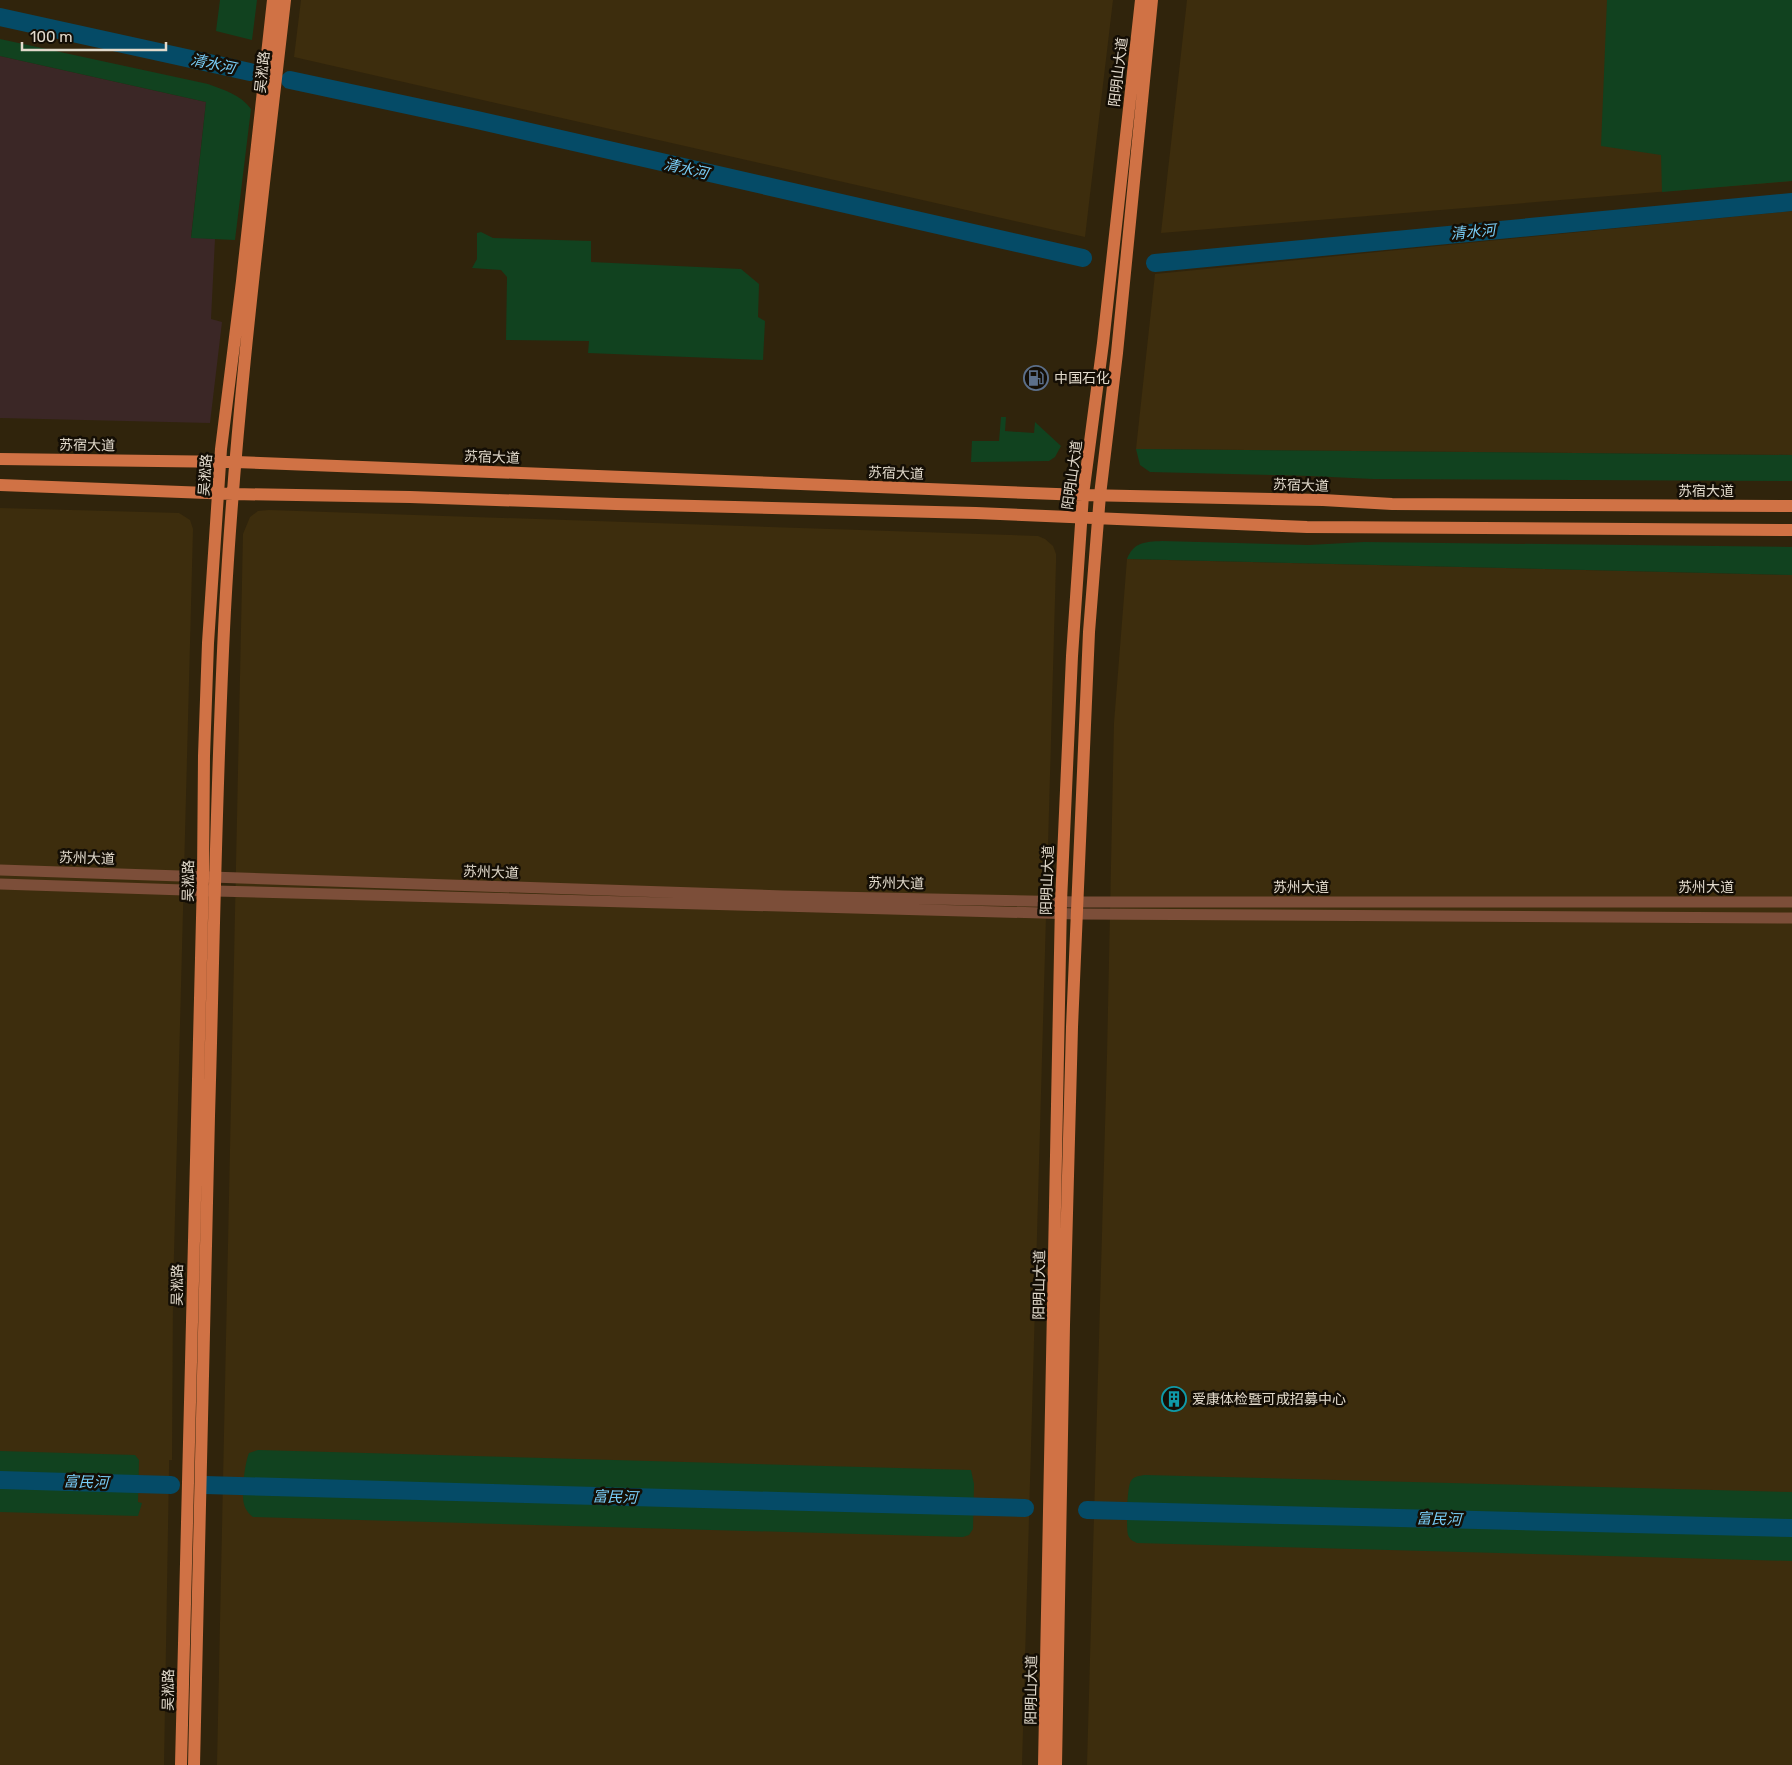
<svg xmlns="http://www.w3.org/2000/svg" width="1792" height="1765" font-family="Rubik,'Noto Sans SC',sans-serif">
<rect width="100%" height="100%" fill="#30240c"/>
<path fill="#3b2726" d="M0 56 206 102 191 237 215 239 211 319 222 322 210 423 0 418Z"/>
<path fill="#3d2d0d" d="M301 0H1113L1085 237 294 57Z
M1187 0H1792V181L1161 233Z
M1792 211V455L1136 449 1155 274Z
M0 508 179 513 190 520 193 529 173 1292 172 1460H169V1469L164 1765H0Z
M269 510 1038 536 1045 539 1053 546 1056 554V563L1022 1765H217L243 534 250 517 258 511Z
M1127 559 1792 575V1765H1087L1107 1056 1114 723Z"/>
<path fill="#11421f" d="M220 0H257L252 40 216 31Z
M1607 0H1792V181L1662 192 1661 155 1601 146Z
M0 39 208 84C224 90 241 95 251 109L235 240 191 238 206 102 0 56Z
M481 232 493 238 591 241V262L741 269 759 284 758 317 765 321 763 360 588 353 589 341 506 340 507 277 501 270 472 268 477 259V233Z
M1001 417H1006L1005 431 1034 433 1035 422 1061 446 1055 457 1049 461 971 462 972 441H999Z
M1136 449 1792 455V481L1373 479 1310 476 1150 472 1140 465Z
M1162 541 1309 545 1364 542 1792 547V575L1127 559C1134 542 1144 542 1162 541Z
M258 1450 971 1470 974 1484 973 1529 969 1535 963 1537 253 1517C249 1514 245 1509 244 1504 241 1494 245 1462 249 1453Z
M0 1451 135 1455 139 1460 138 1502 142 1503 138 1516 0 1512Z
M1145 1475 1792 1492V1561L1137 1543C1133 1541 1130 1540 1128 1535 1126 1528 1127 1486 1131 1481 1134 1476 1139 1476 1145 1475Z"/>
<g fill="none" stroke-linecap="round" stroke-linejoin="round">
<path stroke="#054b67" stroke-width="18" d="M0 17 250 72
M290 80 477 120 1083 258
M1155 263 1792 202
M0 1480 171 1485
M205 1485 1025 1508
M1087 1510 1792 1528"/>
<path stroke="#7c4e39" stroke-width="11" d="M0 870 783 896 1078 902H1792
M0 884 215 891 1077 914 1792 918"/>
<path stroke="#d07245" stroke-width="12" d="M0 459 236 462 1083 495 1323 500 1392 504 1792 506
M0 485 233 494 410 497 616 504 976 513 1307 527 1792 530
M181 1765 203 878 204 756 208 643 221 449 242 281 273 0
M194 1765C198 1549 204 1333 209 1116 214 948 216 779 225 610 236 406 262 203 285 0
M1044 1765 1061 902 1072 656 1083 495 1103 343 1141 0
M1056 1765 1064 1325 1072 1027 1089 632 1100 495 1117 353 1152 0"/>
</g>
<defs>
<symbol id="fuel-ring" viewBox="-11 -11 22 22"><circle r="9.5" fill="#140e05" stroke="#5c6f8a" stroke-width="1.5"/><path d="M-5.5-6h7V0h2V4h1.3V-2.5L3-4.5l.8-.8L6-3V5H2.5V1h-1V6h-7ZM-4.2-4.7v3.2H.2V-4.7Z" fill="#5c6f8a"/></symbol>
<symbol id="building-ring" viewBox="-11 -11 22 22"><circle r="9.5" fill="#140e05" stroke="#0f9aa8" stroke-width="1.5"/><path d="M-4-6H4V6H1V3H-1V6H-4ZM-2.5-4.3h1.7v1.8h-1.7ZM.8-4.3h1.7v1.8H.8ZM-2.5-1h1.7V.8h-1.7ZM.8-1h1.7V.8H.8Z" fill="#0f9aa8"/></symbol>
</defs>
<g fill-rule="evenodd">
<use href="#fuel-ring" x="1022" y="364" width="28" height="28"/>
<use href="#building-ring" x="1160" y="1385" width="28" height="28"/>
</g>
<g text-anchor="middle" stroke-width="5" stroke-linejoin="round" paint-order="stroke">
<g font-size="14" fill="#e2dacc" stroke="#140e05">
<text transform="translate(262 72) rotate(-84)" y="5">吴淞路</text>
<text transform="translate(1118 72) rotate(-83)" y="5">阳明山大道</text>
<text transform="translate(87 445) rotate(1)" y="5">苏宿大道</text>
<text transform="translate(492 457) rotate(2)" y="5">苏宿大道</text>
<text transform="translate(896 473) rotate(2)" y="5">苏宿大道</text>
<text transform="translate(205 475) rotate(-86)" y="5">吴淞路</text>
<text transform="translate(1072 475) rotate(-82)" y="5">阳明山大道</text>
<text transform="translate(1301 485) rotate(2)" y="5">苏宿大道</text>
<text x="1706" y="496">苏宿大道</text>
<text transform="translate(87 858) rotate(2)" y="5">苏州大道</text>
<text transform="translate(491 872) rotate(2)" y="5">苏州大道</text>
<text transform="translate(1047 880) rotate(-88)" y="5">阳明山大道</text>
<text transform="translate(188 881) rotate(-89)" y="5">吴淞路</text>
<text transform="translate(896 883) rotate(1)" y="5">苏州大道</text>
<text x="1301" y="892">苏州大道</text>
<text x="1706" y="892">苏州大道</text>
<text transform="translate(177 1285) rotate(-89)" y="5">吴淞路</text>
<text transform="translate(1039 1285) rotate(-89)" y="5">阳明山大道</text>
<text transform="translate(168 1690) rotate(-89)" y="5">吴淞路</text>
<text transform="translate(1031 1690) rotate(-89)" y="5">阳明山大道</text>
</g>
<g font-size="14" fill="#e2dacc" stroke="#140e05" text-anchor="start">
<text x="1054" y="383">中国石化</text>
<text x="1192" y="1404">爱康体检暨可成招募中心</text>
</g>
<g font-size="15" font-style="italic" fill="#78ccf6" stroke="#140e05">
<text transform="translate(213 64) rotate(12)" y="5">清水河</text>
<text transform="translate(686 169) rotate(13)" y="5">清水河</text>
<text transform="translate(1473 232) rotate(-5)" y="5">清水河</text>
<text transform="translate(86 1482) rotate(2)" y="5">富民河</text>
<text transform="translate(615 1497) rotate(2)" y="5">富民河</text>
<text transform="translate(1439 1519) rotate(2)" y="5">富民河</text>
</g>
</g>
<path d="M22 42v8h144v-8" fill="none" stroke="#e2dacc" stroke-width="2.5"/>
<text x="30" y="42" font-size="15" fill="#e2dacc" stroke="#140e05" stroke-width="4" paint-order="stroke">100 m</text>
</svg>
